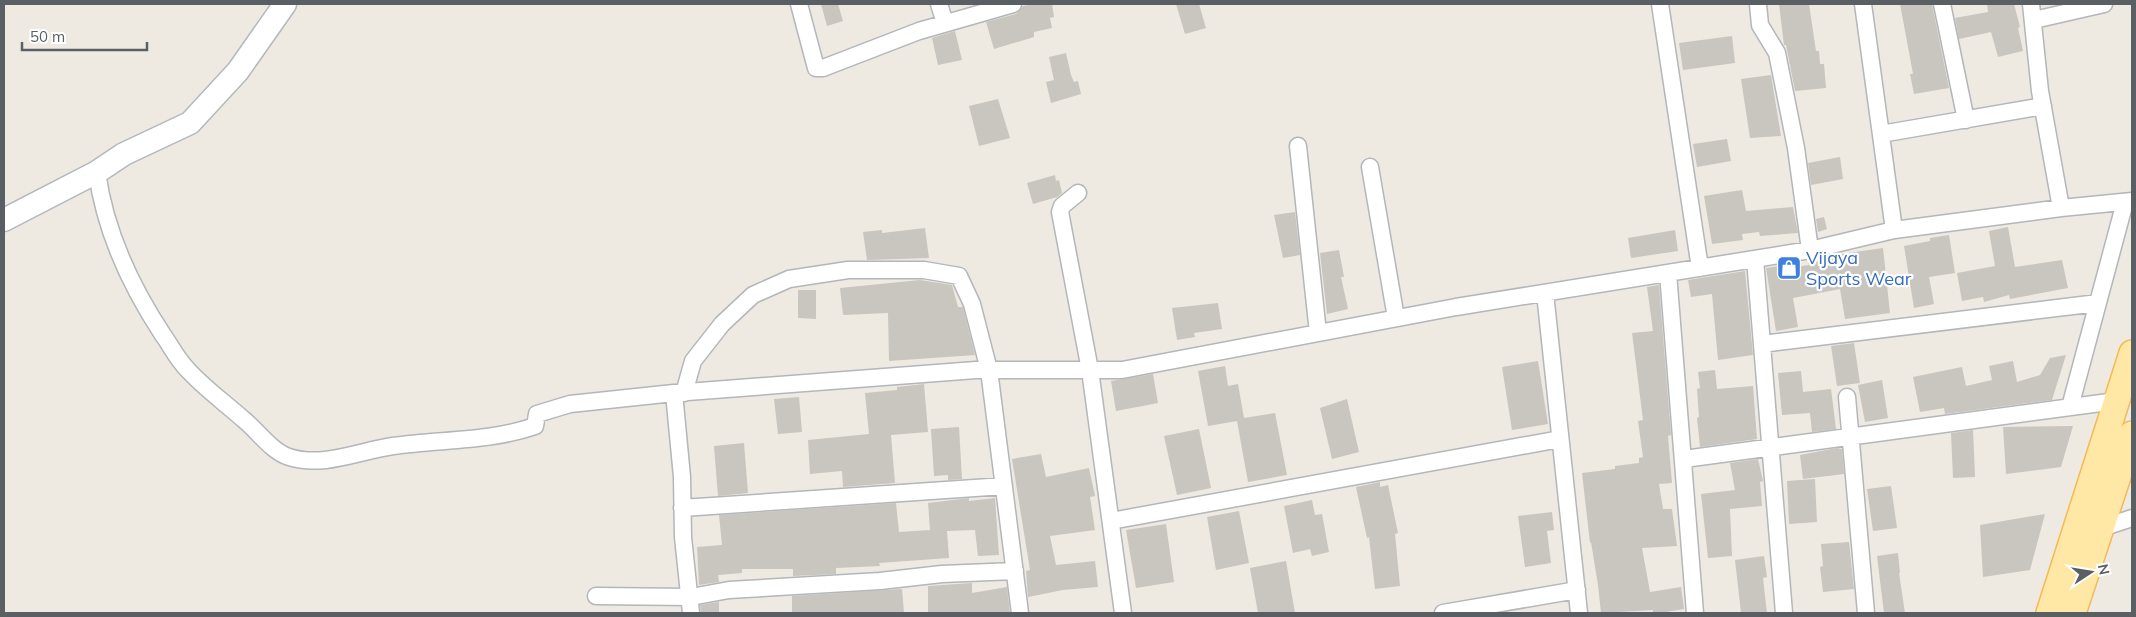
<svg xmlns="http://www.w3.org/2000/svg" width="2136" height="617" font-family="Mulish,sans-serif">
<rect width="100%" height="100%" fill="#eeeae2"/>
<path fill="#c9c5bf" d="M821 4H838L843 21 827 26Z
M1035 4H1052L1054 17 1050 18 1052 28 1034 32V37L994 49 986 22 1016 14 1023 6Z
M1176 4H1199L1206 28 1185 34Z
M1779 4H1809L1816 51H1819L1820 64H1824L1826 88 1795 91 1786 45H1784Z
M1900 4H1932L1949 88 1914 94 1910 74H1913Z
M1987 4H2014L2020 27 2018 28 2023 51 1998 57 1991 32 1959 39 1955 18 1988 12Z
M955 31 962 60 938 65 932 38Z
M1732 36 1735 63 1683 70 1679 43Z
M1066 53 1071 75 1074 82 1078 81 1081 94 1051 103 1046 82 1054 80 1049 57Z
M1771 75 1781 136 1750 138 1741 79Z
M998 99 1010 138 979 146 969 106Z
M1727 139 1731 161 1697 167 1693 144Z
M1840 157 1843 179 1811 185 1808 163Z
M1055 175 1056 181 1059 180 1062 193 1057 197 1033 204 1027 183Z
M1742 190 1746 211 1793 207 1798 233 1760 236 1759 232 1742 234 1743 240 1712 244 1704 196Z
M1295 212 1300 255 1283 258 1274 215Z
M1824 217 1827 229 1818 232 1816 219Z
M2008 227 2015 267 2062 260 2068 288 2010 299 2009 295 1984 302 1983 297 1962 301 1957 273 1995 266 1989 231Z
M925 228 929 258 867 260 863 232 882 230V233Z
M1675 230 1678 251 1631 258 1628 238Z
M1949 235 1955 273 1929 277 1934 304 1914 308 1904 246 1930 241V238Z
M1883 248 1890 313 1845 319 1840 289 1793 298 1798 327 1776 331 1766 268 1780 266 1781 269 1809 265 1808 263 1834 257V255Z
M1339 250 1344 277H1341L1348 309 1327 314 1320 253Z
M1745 271 1753 355 1718 360 1712 294 1691 297 1688 280Z
M920 280 952 285 958 307H963L975 355 889 361 888 313 843 315 840 288Z
M1659 285 1671 435 1668 436 1672 483 1659 484 1663 509H1672L1677 546 1642 548 1650 592 1681 587 1684 609 1660 613H1653V610L1601 613 1598 585 1591 542 1590 543 1582 473 1615 469V466L1639 463V458L1643 457 1638 421 1643 420 1632 333 1653 331 1647 287Z
M798 290H816V319L798 318Z
M1218 303 1222 329 1194 333 1195 337 1177 340 1172 308Z
M1854 343 1860 383 1837 386 1831 346Z
M2066 355 2052 400 1945 414 1944 408 1920 412 1913 377 1962 367 1966 386 1992 380 1989 366 2013 361 2017 382 2040 375 2050 358Z
M1538 361 1548 424 1512 430 1502 367Z
M1225 366 1228 386 1238 384 1244 418 1275 413 1287 475 1248 482 1237 421 1208 426 1198 371Z
M1715 370 1717 389 1753 386 1757 439 1700 447 1697 418 1699 417 1697 389 1700 388 1698 372Z
M1801 371 1803 392 1831 389 1836 429 1812 432 1810 413 1782 415 1778 373Z
M1153 374 1158 403 1116 411 1111 381Z
M1882 380 1888 418 1865 422 1858 385Z
M924 384 928 432 891 435 895 483 843 487 842 471 810 474 808 440 869 434 865 393 897 390V387Z
M799 397 802 432 778 434 774 399Z
M1347 399 1359 452 1332 459 1320 408Z
M2073 426 2061 467 2006 474 2003 427Z
M959 427 962 479 948 480V475L934 476 931 429Z
M1199 429 1211 488 1177 495 1164 436Z
M1973 430 1975 477 1953 478 1951 433Z
M744 443 748 493 718 496 714 446Z
M1837 448 1842 449 1844 474 1803 479 1800 455Z
M1041 454 1046 477 1089 468 1095 496 1090 497 1095 530 1050 536 1056 565 1095 561 1098 587 1063 590 1028 597 1026 571 1030 570 1012 459Z
M1758 459 1763 481 1760 482 1762 506 1730 509 1732 556 1708 558 1701 494 1735 490 1730 463Z
M1815 479 1817 522 1789 524 1787 481Z
M1380 482V487L1388 485 1398 533 1395 534 1400 586 1375 589 1369 537 1367 538 1356 487Z
M1891 486 1897 528 1873 531 1867 489Z
M969 498V501L995 498 999 555 978 556 975 530 947 531 949 558 879 563 880 566 836 568V574L793 576V569H742V573L718 575 719 582 699 585 697 547 722 545 719 515 896 503 899 532 930 530 928 503Z
M1312 500 1315 515 1322 514 1329 552 1312 556 1310 549 1293 553 1284 506Z
M1239 511 1249 563 1216 570 1207 517Z
M1552 512 1554 530 1547 531 1551 563 1525 567 1518 516Z
M2045 514 2030 570 1983 577 1980 525Z
M1166 524 1174 582 1136 588 1126 530Z
M1849 542 1854 589 1823 592 1820 567 1823 566 1821 544Z
M1898 553 1900 573H1899L1905 613H1884L1877 556Z
M1764 556 1767 577 1763 578 1767 613H1741L1735 560Z
M1286 561 1295 613H1258L1250 568Z
M972 583V593L1007 587 1010 613H928V586Z
M902 589 904 613H792V596Z
M719 602V613H701L700 605Z"/>
<g fill="none" stroke-linecap="round" stroke-linejoin="round">
<defs>
<path id="street" d="M799 4 816 68H823L919 31 1013 4
M939 4 945 23
M1660 4 1700 268
M1758 4 1760 25 1777 53 1796 148 1810 250
M1863 4 1894 230
M1942 4 1966 120
M2031 4 2040 91 2061 208
M2034 20 2104 4
M1881 134 2043 106
M1298 146 1318 333
M1370 167 1396 318
M97 172C105 232 130 285 163 335 171 346 177 359 187 369 204 388 224 402 243 419 258 431 271 451 289 457 323 468 359 451 393 446 441 439 489 442 535 426L537 414 570 404 674 393 976 370H1122L1456 307 1810 250 1894 230 2061 208 2132 201
M1078 193 1062 206 1060 212 1090 370 1123 613
M1755 259 1784 613
M1668 273 1695 613
M1545 293 1579 613
M1762 344 2098 303
M674 393 682 477 683 537 691 613
M684 393 693 361 722 324 753 295 789 279 848 270H924L959 276 972 304 989 370 1020 613
M1847 397 1866 613
M2070 407 2125 202
M1684 459 2116 401
M682 508 1004 486
M1111 521 1560 439
M2102 528 2132 518
M596 596 691 597 729 590 880 581 942 574 1015 571
M1443 613 1577 590"/>
<path id="secondary" d="M4 220 97 172 124 154 190 123 238 71 285 4"/>
<path id="primary" d="M2049 613 2132 353
M2073 613 2132 434"/>
</defs>
<use href="#street" stroke="#b3b6ba" stroke-width="19"/>
<use href="#secondary" stroke="#b4b8bd" stroke-width="25"/>
<use href="#primary" stroke="#f5b954" stroke-width="28"/>
<use href="#street" stroke="#fff" stroke-width="16"/>
<use href="#secondary" stroke="#fff" stroke-width="22"/>
<use href="#primary" stroke="#ffe8a6" stroke-width="25"/>
</g>
<defs>
<symbol id="shop-square" viewBox="-11 -11 22 22"><rect x="-9" y="-9" width="18" height="18" rx="4" fill="#3f7fe0" stroke="#fff"/><path d="M-5-2.5h2.3a2.7 3.5 0 0 1 5.4 0H5L5.5 6h-11ZM-1.5-2.5h3a1.5 2.3 0 0 0-3 0Z" fill="#fff"/></symbol>
</defs>
<g fill-rule="evenodd">
<use href="#shop-square" x="1775" y="254" width="28" height="28"/>
</g>
<g text-anchor="middle" stroke-width="4.5" stroke-linejoin="round" paint-order="stroke">
<g font-size="18" fill="#366cbe" stroke="#fff" text-anchor="start">
<text x="1806" y="264">Vijaya<tspan x="1806" dy="21">Sports Wear</tspan></text>
</g>
</g>
<rect width="2136" height="617" fill="none" stroke="#5a5f63" stroke-width="10"/>
<g transform="translate(2091 572) rotate(78)" stroke="#ffffff" stroke-width="4" paint-order="stroke">
<path d="M0-4L9 19L0 12L-9 19Z" fill="#5a5f63"/>
<text y="-8" font-size="14" font-weight="bold" text-anchor="middle" fill="#5a5f63">N</text>
</g>
<path d="M22 42v8h125v-8" fill="none" stroke="#5a5f63" stroke-width="2.5"/>
<text x="30" y="42" font-size="15" fill="#5a5f63" stroke="#ffffff" stroke-width="4" paint-order="stroke">50 m</text>
</svg>
